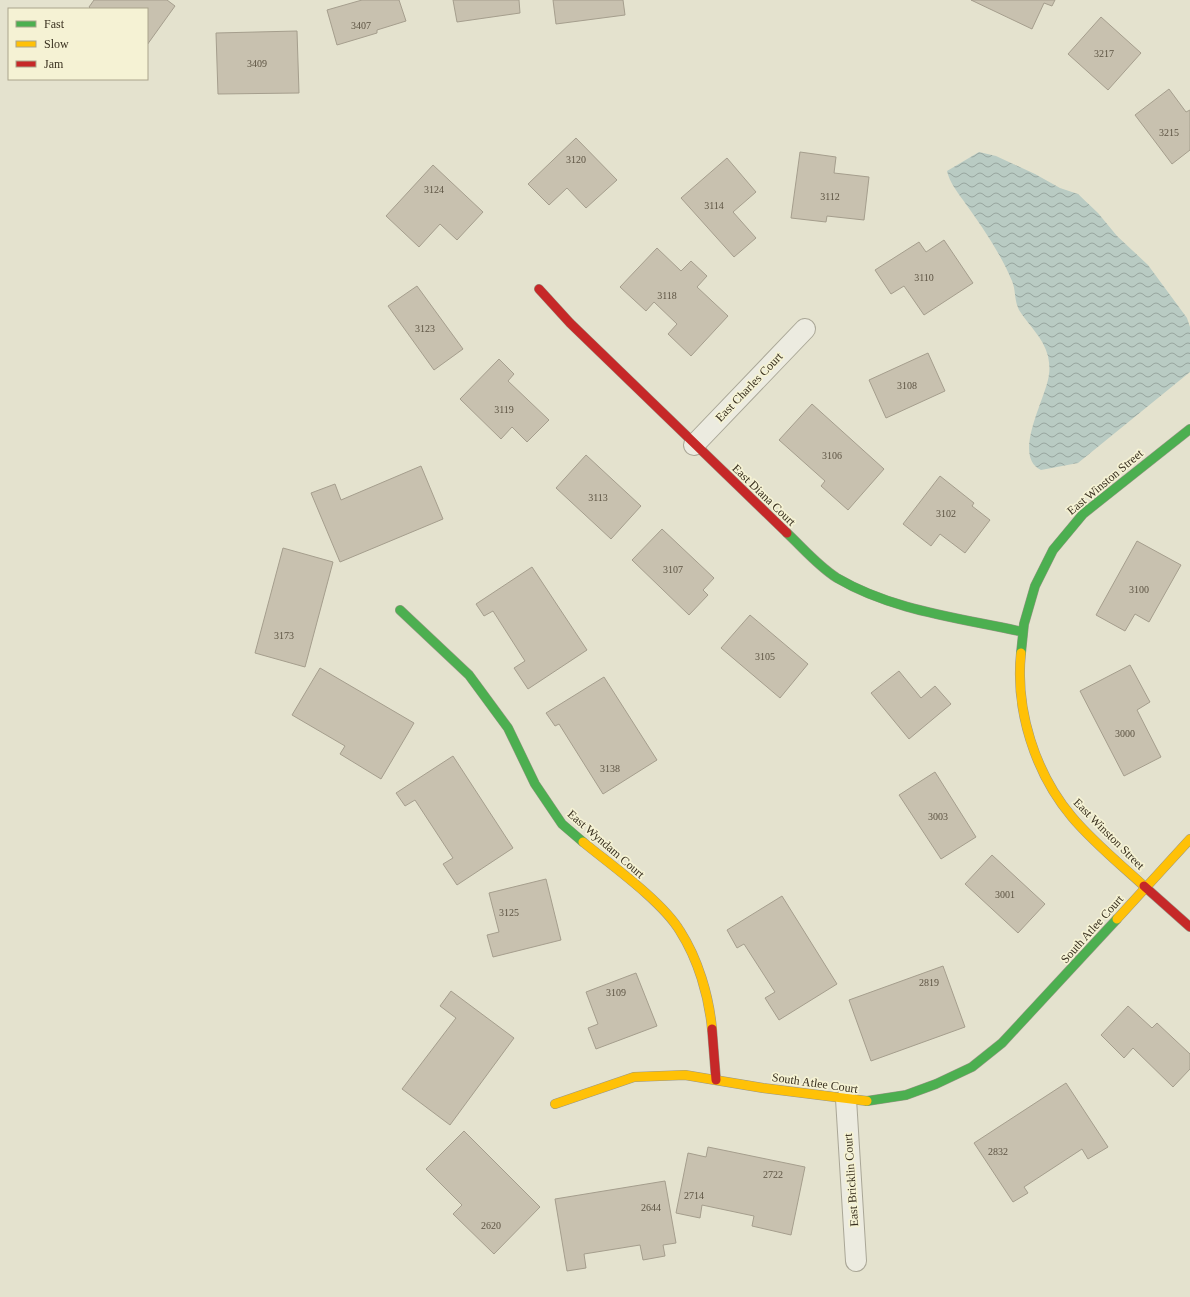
<svg xmlns="http://www.w3.org/2000/svg" width="1190" height="1297" font-family="'Times New Roman',serif">
<defs>
<pattern id="water-waves" width="16" height="10" patternUnits="userSpaceOnUse"><rect width="16" height="10" fill="#b9cbc3"/><path d="M0 5q4-4 8 0t8 0" fill="none" stroke="#97a59e"/></pattern>
</defs>
<rect width="100%" height="100%" fill="#e4e2ce"/>
<path fill="url(#water-waves)" d="M979 152 996 156 1035 174 1060 188 1078 194 1098 213 1117 236 1148 265 1187 318 1190 327V372L1078 463 1041 470C1011 456 1047 397 1049 374 1050 368 1049 362 1048 356 1043 337 1029 326 1019 310 1014 300 1016 290 1012 281 1000 252 981 225 963 200 956 190 950 183 947 171Z"/>
<path fill="#c8c1af" stroke="#a59e8d" d="M94 0H167L175 6 147 45V9H91L89 7Z
M362 0H399L406 21 377 30V33L337 45 327 10Z
M453 0H519L520 13 457 22Z
M553 0H623L625 15 556 24Z
M971 0H1055L1052 6 1044 3 1032 29Z
M1101 17 1141 53 1108 90 1068 54Z
M297 31 299 93 218 94 216 33Z
M1169 89 1186 112 1190 110V150L1172 164 1135 115Z
M576 138 617 180 586 208 567 188 549 205 528 184Z
M800 152 836 157 834 173 869 177 864 220 827 216 826 222 791 218Z
M727 158 756 192 733 212 756 238 734 257 681 198Z
M433 165 483 212 457 240 440 224 419 247 386 216Z
M944 240 973 283 924 315 904 286 891 294 875 270 919 242 926 252Z
M657 248 681 271 691 261 707 276 697 287 728 316 691 356 668 334 677 324 654 302 646 311 620 287Z
M417 286 463 349 434 370 388 306Z
M928 353 945 391 886 418 869 380Z
M499 359 514 374 508 381 549 420 527 442 512 427 501 439 460 399Z
M812 404 884 469 848 510 821 486 825 481 779 440Z
M586 455 641 506 611 539 556 488Z
M421 466 443 519 340 562 311 493 335 484 341 500Z
M940 476 974 503 972 506 990 520 965 553 940 534 931 546 903 524Z
M662 529 714 578 703 590 708 595 689 615 632 560Z
M1137 541 1181 565 1149 622 1135 614 1125 631 1096 615Z
M283 548 333 562 305 667 255 653Z
M532 567 587 650 528 689 514 668 525 661 493 611 484 616 476 604Z
M750 615 808 664 780 698 721 648Z
M1130 665 1150 702 1137 710 1161 757 1124 776 1080 691Z
M320 668 414 723 381 779 340 754 345 746 292 715Z
M899 671 921 698 935 686 951 704 909 739 871 693Z
M604 677 657 760 603 794 559 724 555 726 546 713Z
M453 756 513 848 457 885 443 864 453 858 415 800 405 806 396 793Z
M935 772 976 837 941 859 899 795Z
M992 855 1045 904 1018 933 965 884Z
M546 879 561 940 493 957 487 935 499 932 489 893Z
M782 896 837 984 779 1020 765 998 775 992 744 944 737 948 727 930Z
M943 966 965 1027 871 1061 849 1000Z
M636 973 657 1026 596 1049 588 1028 598 1024 586 992Z
M451 991 514 1038 450 1125 402 1089 456 1018 440 1006Z
M1128 1006 1152 1028 1157 1023 1190 1054V1069L1173 1087 1133 1048 1124 1058 1101 1035Z
M1066 1083 1108 1147 1088 1159 1082 1149 1024 1187 1028 1193 1013 1202 974 1143Z
M464 1131 540 1207 494 1254 453 1214 462 1205 426 1169Z
M708 1147 805 1167 791 1235 752 1226 754 1216 702 1205 700 1218 676 1213 688 1153 706 1157Z
M665 1181 676 1243 663 1245 665 1256 643 1260 640 1245 584 1254 586 1268 567 1271 555 1199Z"/>
<g fill="none" stroke-linecap="round" stroke-linejoin="round">
<defs>
<path id="street" d="M694 445 805 329
M846 1099 856 1261"/>
<path id="fast" d="M787 533C803 548 818 566 837 578 893 611 961 618 1023 632
M400 610 469 675 508 728 535 784 562 824 583 842
M1021 653 1024 624 1035 586 1053 550 1083 514 1190 429
M867 1101 906 1095 936 1084 972 1067 1002 1043 1117 919"/>
<path id="slow" d="M1021 653C1015 710 1035 773 1072 817 1093 842 1120 864 1144 886
M583 842C611 865 662 901 680 931 698 959 709 996 712 1029
M1117 919 1190 839
M555 1104 634 1077 685 1075 763 1088 867 1101"/>
<path id="jam" d="M539 289 570 323 787 533
M1144 886 1190 927
M712 1029 716 1080"/>
</defs>
<use href="#street" stroke="#aaa797" stroke-width="22"/>
<use href="#fast" stroke="#999686" stroke-width="10"/>
<use href="#slow" stroke="#999686" stroke-width="10"/>
<use href="#jam" stroke="#999686" stroke-width="10"/>
<use href="#street" stroke="#ecebe0" stroke-width="20"/>
<use href="#fast" stroke="#4caf50" stroke-width="9"/>
<use href="#slow" stroke="#ffc107" stroke-width="9"/>
<use href="#jam" stroke="#c62828" stroke-width="9"/>
</g>
<g text-anchor="middle" stroke-width="3.5" stroke-linejoin="round" paint-order="stroke">
<g font-size="10" fill="#5d5443">
<text x="361" y="29">3407</text>
<text x="1104" y="57">3217</text>
<text x="257" y="67">3409</text>
<text x="1169" y="136">3215</text>
<text x="576" y="163">3120</text>
<text x="434" y="193">3124</text>
<text x="830" y="200">3112</text>
<text x="714" y="209">3114</text>
<text x="924" y="281">3110</text>
<text x="667" y="299">3118</text>
<text x="425" y="332">3123</text>
<text x="907" y="389">3108</text>
<text x="504" y="413">3119</text>
<text x="832" y="459">3106</text>
<text x="598" y="501">3113</text>
<text x="946" y="517">3102</text>
<text x="673" y="573">3107</text>
<text x="1139" y="593">3100</text>
<text x="284" y="639">3173</text>
<text x="765" y="660">3105</text>
<text x="1125" y="737">3000</text>
<text x="610" y="772">3138</text>
<text x="938" y="820">3003</text>
<text x="1005" y="898">3001</text>
<text x="509" y="916">3125</text>
<text x="929" y="986">2819</text>
<text x="616" y="996">3109</text>
<text x="998" y="1155">2832</text>
<text x="773" y="1178">2722</text>
<text x="694" y="1199">2714</text>
<text x="651" y="1211">2644</text>
<text x="491" y="1229">2620</text>
</g>
<g font-size="12" fill="#39301f" stroke="#f5f2d4">
<text transform="translate(749 387) rotate(-46)" y="4">East Charles Court</text>
<text transform="translate(1105 482) rotate(-40)" y="4">East Winston Street</text>
<text transform="translate(764 495) rotate(44)" y="4">East Diana Court</text>
<text transform="translate(1109 834) rotate(45)" y="4">East Winston Street</text>
<text transform="translate(606 844) rotate(41)" y="4">East Wyndam Court</text>
<text transform="translate(1092 929) rotate(-48)" y="4">South Atlee Court</text>
<text transform="translate(815 1083) rotate(8)" y="4">South Atlee Court</text>
<text transform="translate(851 1180) rotate(-94)" y="4">East Bricklin Court</text>
</g>
</g>
<rect x="8" y="8" width="140" height="72" fill="#f5f2d4" stroke="#aaa48c"/>
<rect x="16" y="21" width="20" height="6" fill="#4caf50" stroke="#aaa48c"/>
<text x="44" y="28" font-size="12" fill="#39301f">Fast</text>
<rect x="16" y="41" width="20" height="6" fill="#ffc107" stroke="#aaa48c"/>
<text x="44" y="48" font-size="12" fill="#39301f">Slow</text>
<rect x="16" y="61" width="20" height="6" fill="#c62828" stroke="#aaa48c"/>
<text x="44" y="68" font-size="12" fill="#39301f">Jam</text>
</svg>
